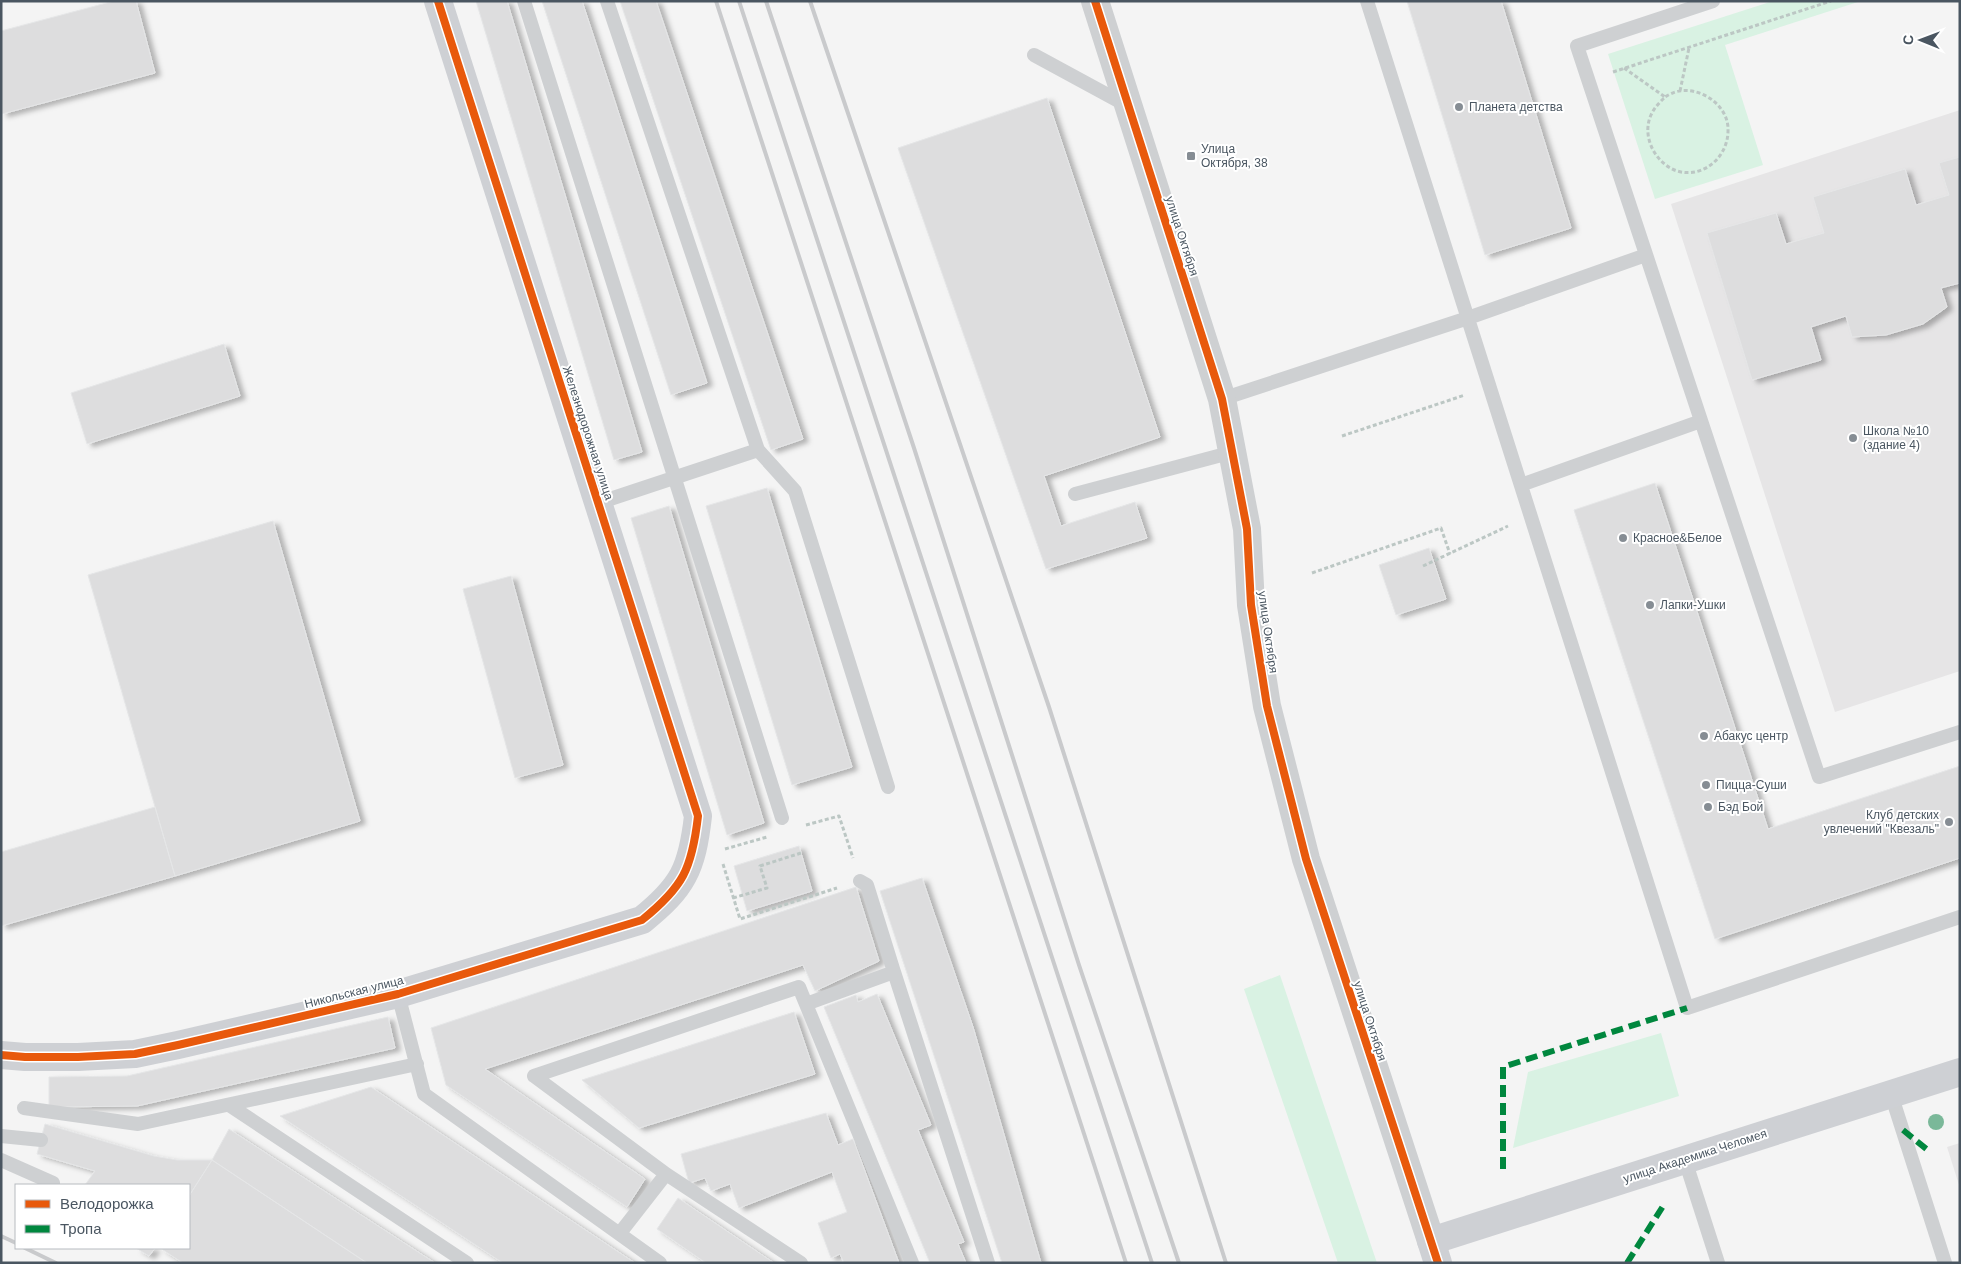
<svg xmlns="http://www.w3.org/2000/svg" width="1961" height="1264" font-family="Helvetica,sans-serif">
<defs>
<filter id="shadow"><feDropShadow dx="5.5" dy="3" stdDeviation="2.5" flood-color="#0004"/></filter>
</defs>
<rect width="100%" height="100%" fill="#f4f4f4"/>
<path fill="#e6e5e6" d="M1960 110V671L1835 712 1671 204Z
M1960 1143V1188L1947 1147Z"/>
<path fill="#d9f2e3" d="M1773 1H1861L1725 45 1763 165 1655 199 1608 54Z
M1280 975 1377 1263H1338L1244 989Z
M1661 1033 1679 1096 1513 1148 1528 1072Z"/>
<path fill="#ddddde" stroke="#e5e6e7" filter="url(#shadow)" d="M114 1H136L155 73 2 114 1 31Z
M476 1H507L642 452 614 460Z
M542 1H582L707 383 671 395Z
M620 1H656L803 439 771 450Z
M1407 1H1501L1571 228 1485 255Z
M1047 98 1160 437 1044 476 1061 526 1135 502 1147 538 1046 569 898 148Z
M1960 157V283L1941 288 1947 307 1923 324 1886 335 1852 337 1846 316 1811 327 1821 360 1752 380 1707 233 1776 213 1786 244 1824 233 1813 197 1905 169 1916 205 1949 195 1939 163Z
M224 344 240 396 87 444 71 393Z
M1655 483 1768 829 1960 766V858L1715 939 1574 510Z
M767 488 852 767 792 785 706 506Z
M669 506 764 823 727 835 631 518Z
M273 521 360 821 175 876 88 575Z
M1429 548 1446 599 1396 615 1379 565Z
M511 576 563 765 515 778 463 589Z
M155 807 175 876 1 926V852Z
M799 846 812 891 747 911 734 866Z
M922 878 973 1027 1041 1263H1002L880 891Z
M856 887 879 961 815 991 803 965 485 1069 645 1179 627 1207 446 1085 431 1028Z
M877 994 931 1125 918 1130 964 1242 958 1244 966 1263H930L824 1007 856 995 858 1002Z
M794 1012 815 1074 639 1128 582 1080Z
M388 1017 395 1048 137 1106 49 1107V1077L127 1076Z
M371 1087 635 1263H503L280 1116Z
M826 1113 838 1145 853 1139 899 1263H844L840 1254 831 1258 818 1223 847 1212 832 1172 739 1208 730 1184 711 1191 705 1178 689 1183 681 1154Z
M45 1124 154 1156 177 1160H212L189 1196V1185H85L95 1171 37 1154Z
M229 1129 435 1263H367L212 1160Z
M212 1160 367 1263H183L160 1248H189V1196Z
M678 1198 774 1263H706L657 1229Z
M136 1248H155L149 1256Z"/>
<g fill="none" stroke-linecap="round" stroke-linejoin="round">
<path stroke="#bcc7c4" stroke-width="3" stroke-dasharray="4 2.5" stroke-linecap="butt" d="M1624 68 1665 97C1660 102 1654 108 1651 115 1641 137 1656 164 1677 171 1704 179 1729 156 1728 129 1728 104 1698 85 1675 92 1672 93 1668 95 1665 97
M1613 72 1831 1
M1680 91 1689 48
M1342 436 1465 395
M1423 566 1508 526
M1312 573 1441 528 1450 554
M806 825 839 816 853 858
M725 849 767 837
M723 864 740 919 837 888
M733 898 767 888 760 866 801 853"/>
<path stroke="#ced0d2" stroke-width="14" d="M524 1 782 818
M607 1 758 450 795 491 888 787
M1367 1 1687 1008 1960 917
M1713 1 1577 46 1819 777 1960 732
M1034 55 1128 106
M1222 399 1468 318 1646 255
M1521 485 1701 421
M1075 494 1233 452
M598 503 758 450
M860 881 867 885 894 972
M398 994 424 1094 660 1263
M806 1004 894 972 988 1263
M534 1076 799 987 912 1263
M534 1076 666 1174 801 1263
M1891 1094 1945 1263
M229 1105 467 1263
M24 1108 138 1124 417 1064
M1 1136 41 1140
M1 1160 53 1183
M1685 1160 1718 1263
M620 1233 666 1174"/>
<path stroke="#ced0d2" stroke-width="28" d="M1095 1 1222 399 1247 529 1251 605 1267 706 1306 859 1431 1241"/>
<path stroke="#ced0d4" stroke-width="28" d="M1 1055 25 1057H78L135 1054 178 1045 398 994 642 920C683 887 692 869 698 816L438 1
M1438 1263 1431 1241 1960 1072"/>
<path stroke="#c9cacc" stroke-width="4" d="M716 1 1126 1263
M739 1 1152 1263
M766 1 914 448 1079 965 1179 1263
M810 1 1049 707 1226 1263
M1 1236 16 1243
M25 1248 56 1263"/>
<path stroke="#00873e" stroke-width="6" stroke-dasharray="12 6" stroke-linecap="butt" d="M1903 1130 1930 1152
M1503 1169V1067L1687 1008
M1627 1263 1665 1203"/>
<defs>
<path id="cycleway" d="M1095 1 1222 399 1247 529 1251 605 1267 706 1306 859 1438 1263
M1 1055 25 1057H78L135 1054 178 1045 398 994 642 920C683 887 692 869 698 816L438 1"/>
</defs>
<use href="#cycleway" stroke="#fff" stroke-width="11"/>
<use href="#cycleway" stroke="#e8590c" stroke-width="8"/>
</g>
<circle fill="#7ab899" cx="1936" cy="1122" r="8"/>
<g fill="#868d94" stroke="#fff" stroke-width="2">
<circle cx="1459" cy="107" r="5"/>
<rect x="1186" y="151" width="10" height="10" rx="2.5"/>
<circle cx="1853" cy="438" r="5"/>
<circle cx="1623" cy="538" r="5"/>
<circle cx="1650" cy="605" r="5"/>
<circle cx="1704" cy="736" r="5"/>
<circle cx="1706" cy="785" r="5"/>
<circle cx="1708" cy="807" r="5"/>
<circle cx="1949" cy="822" r="5"/>
</g>
<g text-anchor="middle" stroke-width="4" stroke-linejoin="round" paint-order="stroke">
<g font-size="12" fill="#4a5661" stroke="#fff" text-anchor="start">
<text x="1469" y="111">Планета детства</text>
<text x="1201" y="153">Улица<tspan x="1201" dy="14">Октября, 38</tspan></text>
<text x="1863" y="435">Школа №10<tspan x="1863" dy="14">(здание 4)</tspan></text>
<text x="1633" y="542">Красное&amp;Белое</text>
<text x="1660" y="609">Лапки-Ушки</text>
<text x="1714" y="740">Абакус центр</text>
<text x="1716" y="789">Пицца-Суши</text>
<text x="1718" y="811">Бэд Бой</text>
<text x="1939" y="819" text-anchor="end">Клуб детских<tspan x="1939" dy="14">увлечений "Квезаль"</tspan></text>
</g>
<g font-size="12" fill="#4a5661" stroke="#fff">
<text transform="translate(1182 236) rotate(72)" y="4">улица Октября</text>
<text transform="translate(588 433) rotate(72)" y="4">Железнодорожная улица</text>
<text transform="translate(1268 632) rotate(82)" y="4">улица Октября</text>
<text transform="translate(354 992) rotate(-14)" y="4">Никольская улица</text>
<text transform="translate(1370 1021) rotate(72)" y="4">улица Октября</text>
<text transform="translate(1695 1156) rotate(-18)" y="4">улица Академика Челомея</text>
</g>
</g>
<rect width="1961" height="1264" fill="none" stroke="#4a5661" stroke-width="5"/>
<rect x="15" y="1184" width="175" height="65" fill="#ffffff" stroke="#b7bbc0"/>
<rect x="25" y="1200" width="25" height="8" fill="#e8590c" stroke="#b7bbc0"/>
<text x="60" y="1209" font-size="15" fill="#4a5661">Велодорожка</text>
<rect x="25" y="1225" width="25" height="8" fill="#00873e" stroke="#b7bbc0"/>
<text x="60" y="1234" font-size="15" fill="#4a5661">Тропа</text>
<g transform="translate(1921 40) rotate(271)" stroke="#ffffff" stroke-width="4" paint-order="stroke">
<path d="M0-4L9 19L0 12L-9 19Z" fill="#4a5661"/>
<text y="-8" font-size="14" font-weight="bold" text-anchor="middle" fill="#4a5661">С</text>
</g>
</svg>
